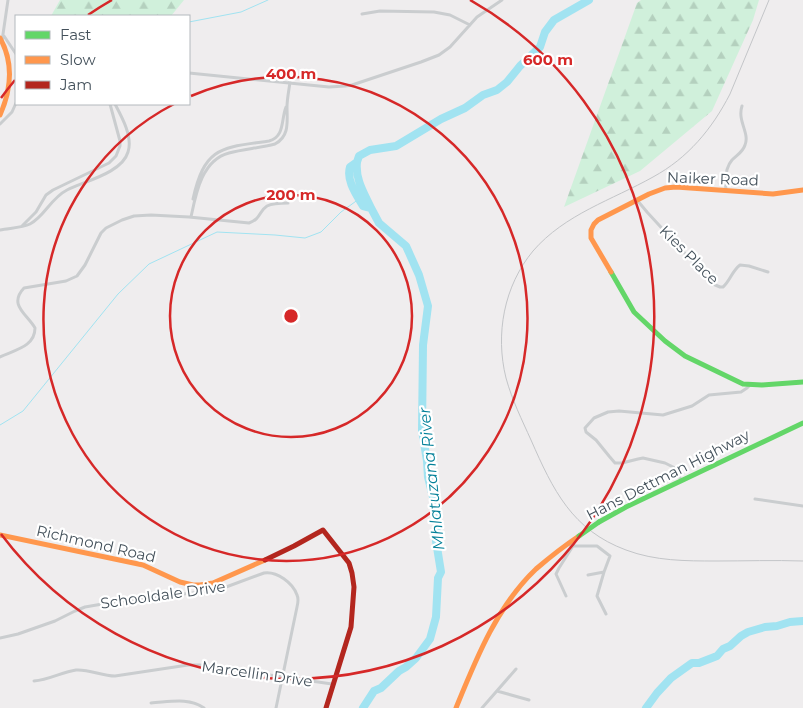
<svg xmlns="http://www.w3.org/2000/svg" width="803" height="708" font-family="Montserrat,sans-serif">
<defs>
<pattern id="forest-firs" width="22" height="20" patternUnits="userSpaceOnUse" patternTransform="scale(1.25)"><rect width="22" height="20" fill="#d0f0db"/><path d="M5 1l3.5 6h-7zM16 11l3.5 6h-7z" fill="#b4d0be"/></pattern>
</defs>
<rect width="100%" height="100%" fill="#efedee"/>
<path fill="url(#forest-firs)" d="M60 0H184L171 16H51Z
M641 0H759L753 20 712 111 640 171 564 207 637 3Z"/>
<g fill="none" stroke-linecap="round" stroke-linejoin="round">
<path stroke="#a1e3f1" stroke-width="1" d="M189 22 241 12 268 0
M0 425 23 411 118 294 149 264 217 232 275 235 305 238 321 232 341 212 359 199"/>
<path stroke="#a1e3f1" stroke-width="8" d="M357 162C355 179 364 193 371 208
M363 708 374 691 381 688 399 671 406 667 416 658 430 639 436 617 438 578 441 572 436 541 437 521 434 501 428 477 427 461 422 430 423 345 428 306 419 275 406 246 379 223 371 208 363 206C356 194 346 180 350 167L357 162 359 156 370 150 396 146 441 119 465 108 483 95 497 90 507 82 520 66 540 47 545 32 554 20 589 0
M646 708 657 693 671 678 692 663H699L717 656 723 649 730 646 741 636 748 632 765 627 777 626 790 622 803 621"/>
<path stroke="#cacdcf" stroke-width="3" d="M362 14 380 11 434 12 450 15 470 25
M4 36 16 54
M2 41 8 0
M189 73 329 87 345 86 352 85 421 62 439 55 450 47 477 17 502 0
M0 124 12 112 16 103
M726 190C725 180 725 168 732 160 737 155 743 152 745 145 750 133 737 121 742 106
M193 199C205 146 221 148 269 141 285 137 281 119 286 107
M637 200 647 212 713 284 720 287H723C730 281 732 271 740 265L749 266 768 272
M191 217C196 193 202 160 229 153 244 149 260 148 275 144 290 136 287 121 287 107 287 99 289 90 290 82
M22 226 36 212 46 195 53 190 109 163 116 156 120 146V141L110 104
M0 230C10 228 22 228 30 224 44 217 51 198 67 190 85 181 122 173 128 152 133 137 122 117 115 104
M0 357C14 350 35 347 35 328 27 314 8 305 24 288L66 281 77 276 85 265 101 233 106 228 122 220 134 216 151 215 189 217 249 223C261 219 259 211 267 206 273 203 281 203 288 203
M681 480 675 468 665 463 643 458 638 459 622 463H615L609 456 596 440 586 432 585 428 594 418 608 412 619 411 663 415 692 406 709 395 741 392 747 388 750 385
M755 499 803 506
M573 546H597L610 556 604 572 588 575
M604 572 597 596 606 614
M566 596 556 574 559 568 573 546 567 544
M0 638 18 634 55 621 75 611 85 607 114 602 218 590 264 573C277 571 293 583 297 595 299 599 298 603 297 607L276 708
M34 681C49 680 62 672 76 670 89 669 102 676 115 676L188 665H200L332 684
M497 691 529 700
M151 703C169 702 189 697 204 708
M482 708 516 669"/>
<path stroke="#63d668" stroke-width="5" d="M611 272 634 312 665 341 685 356 743 384 762 385 803 382
M599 522 626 507 803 423"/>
<path stroke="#ff974d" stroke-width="5" d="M0 38C14 63 11 90 0 115
M611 272 591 238V230L594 224 598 220 649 194 665 188 676 187 773 194 803 190
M0 535 143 565 180 582 193 585H200L213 583 265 560
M456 708C476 659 497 606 536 569 550 557 564 546 579 536"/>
<path stroke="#b3261e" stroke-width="5" d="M265 560 294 546 323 530 349 563 352 573 354 587 351 627 326 708"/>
<path stroke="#c3c5c8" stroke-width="1" d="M769 0 730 94C712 129 688 158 653 177 612 200 565 214 533 251 504 286 495 334 506 378 512 400 522 420 531 440 553 490 572 530 626 550 655 561 686 561 716 561 745 561 774 560 803 561"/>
<path stroke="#63d668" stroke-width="5" d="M579 536 599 522"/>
</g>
<g fill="none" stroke="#d62828" stroke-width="2.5">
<circle cx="291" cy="316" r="121"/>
<path d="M191 96A242 242 0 1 1 174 104"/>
<path d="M1 98A363 363 0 0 1 15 80M88 15A363 363 0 0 1 112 0M470 0A363 363 0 1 1 1 534"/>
</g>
<g text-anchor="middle" stroke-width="4.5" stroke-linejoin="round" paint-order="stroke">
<g font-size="15" fill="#44515b" stroke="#fff">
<text transform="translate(713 179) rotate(2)" y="5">Naiker Road</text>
<text transform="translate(689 255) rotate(45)" y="5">Kies Place</text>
<text transform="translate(668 475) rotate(-27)" y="5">Hans Dettman Highway</text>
<text transform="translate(96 544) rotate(13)" y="5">Richmond Road</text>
<text transform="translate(163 595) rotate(-8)" y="5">Schooldale Drive</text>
<text transform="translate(257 674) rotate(8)" y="5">Marcellin Drive</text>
</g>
<g font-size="16" font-style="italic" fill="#038099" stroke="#fff">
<text transform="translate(431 479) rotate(-96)" y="6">Mhlatuzana River</text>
</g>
</g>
<circle cx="291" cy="316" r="8" fill="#d62828" stroke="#fff" stroke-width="2.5"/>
<g font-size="15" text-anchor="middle" font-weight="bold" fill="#d62828" stroke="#fff" stroke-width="4.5" stroke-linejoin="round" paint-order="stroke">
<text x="548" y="65">600 m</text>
<text x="291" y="79">400 m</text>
<text x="291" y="200">200 m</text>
</g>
<rect x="15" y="15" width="175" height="90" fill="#ffffff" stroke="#b4b9bd"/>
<rect x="25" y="31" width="25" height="8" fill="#63d668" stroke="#b4b9bd"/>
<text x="60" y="40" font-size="15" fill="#44515b">Fast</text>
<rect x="25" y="56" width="25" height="8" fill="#ff974d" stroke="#b4b9bd"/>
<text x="60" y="65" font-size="15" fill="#44515b">Slow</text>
<rect x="25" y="81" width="25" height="8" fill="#b3261e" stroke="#b4b9bd"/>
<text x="60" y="90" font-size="15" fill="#44515b">Jam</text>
</svg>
